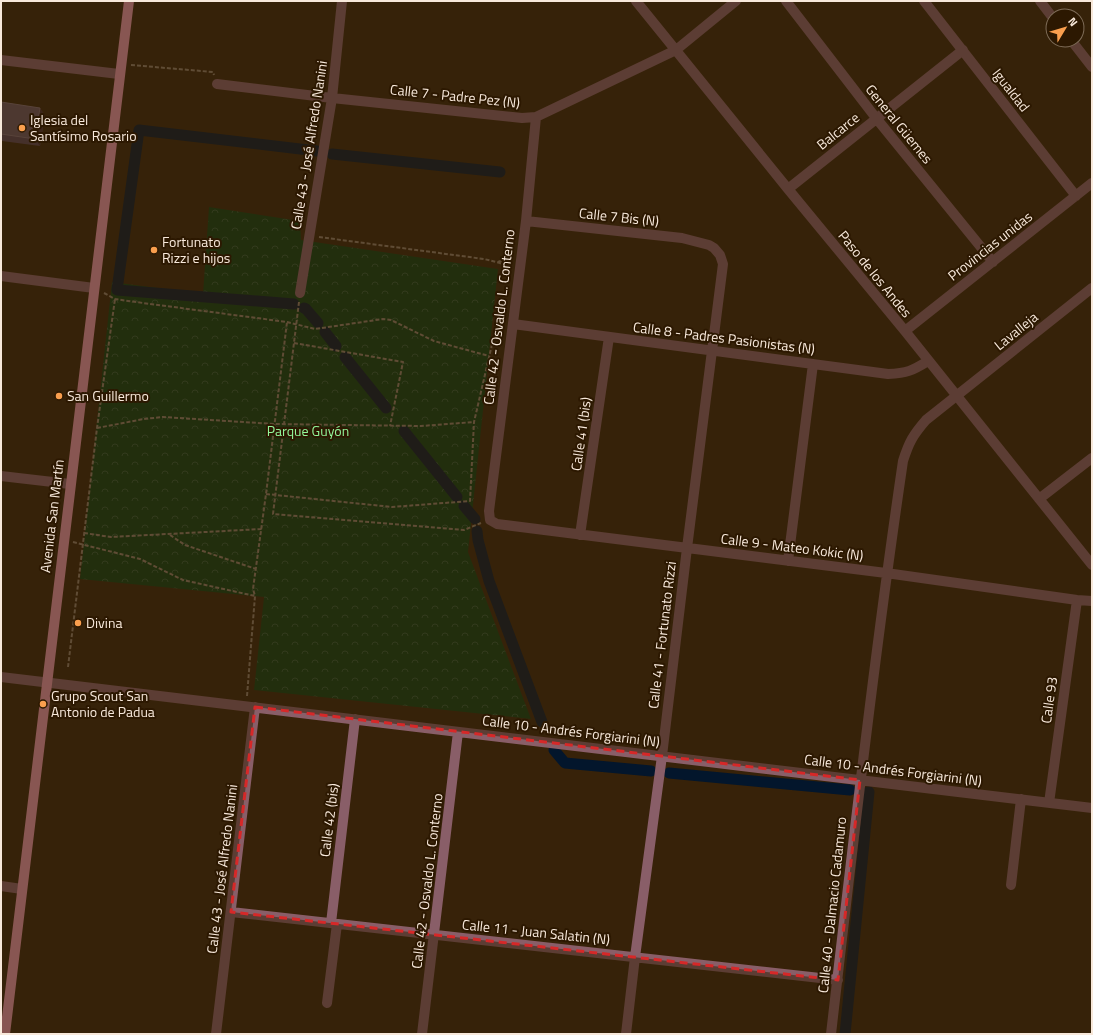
<svg xmlns="http://www.w3.org/2000/svg" width="1093" height="1035" font-family="'Titillium Web',sans-serif">
<defs>
<pattern id="park-crowns" width="20" height="18" patternUnits="userSpaceOnUse"><rect width="20" height="18" fill="#0b3c13"/><path d="M2 6a3 3 0 1 1 6 0M12 15a3 3 0 1 1 6 0" fill="none" stroke="#2f5835"/></pattern>
</defs>
<rect width="100%" height="100%" fill="#372209"/>
<path fill="url(#park-crowns)" d="M209 207 300 221 301 240 498 269 468 552 531 719 254 690 264 597 80 579 112 282 203 294Z"/>
<g fill="none" stroke-linecap="round" stroke-linejoin="round">
<path stroke="#03162c" stroke-width="11" d="M332 154 500 172
M294 304 117 290 139 130 317 151
M304 308 306 309 318 323
M325 332 336 346
M345 357 386 408
M404 431 457 497
M464 506 475 519
M477 531 478 540 489 581 542 722
M554 750 565 763 651 771
M669 773 850 790
M845 1034 869 792H868"/>
<path stroke="#917e6a" stroke-width="2" stroke-dasharray="4 2" stroke-linecap="butt" d="M131 65 213 72 214 75
M319 237 484 259 500 263 511 269
M498 262 512 256
M104 293 115 299 128 301 287 322 315 329 383 319 391 320 434 341 489 356
M299 302 273 514 464 530 481 523
M294 343 403 362 390 426
M97 428 144 419 163 417 275 424 421 426 474 422
M266 494 392 507 470 501 474 422 493 340
M84 533 111 537 262 529
M170 535 185 545 256 569
M73 542 140 559 183 580 255 596
M68 667 97 428 115 299
M247 696 255 596 253 589 266 494 287 322"/>
<path stroke="#895e68" stroke-width="10" d="M636 1 788 189 905 331 1092 565
M786 1 876 118 993 262
M924 1 1076 196
M1040 1 1053 18
M1071 40 1092 67
M1 60 119 74
M217 84 332 98 522 118 536 117 676 50 736 1
M536 117 526 221 489 511 490 520 497 524 886 573 1077 600 1092 601
M788 189 963 50
M526 221 682 238 709 245 714 248 720 255 723 264 687 548 662 756 635 957 626 1034
M1 276 94 288
M300 293 332 98 342 1
M513 324 888 374C907 373 912 371 928 361
M905 331 1092 183
M1 476 70 484
M1039 499 1092 458
M580 535 609 337
M788 561 813 364
M1 677 1092 808
M1049 803 1077 600
M1011 885 1021 799
M1 886 22 889
M231 912 838 980
M331 923 355 719
M327 1003 337 924
M216 1034 255 707
M422 1034 458 732
M831 1034C853 843 875 651 903 461 909 442 913 435 926 420L1092 288"/>
<path stroke="#ec95aa" stroke-width="10" d="M5 1034 129 1"/>
</g>
<path fill="#584052" d="M1 102 45 115 40 146 2 141 1 150Z"/>
<path fill="#442c2f" d="M40 108 45 115 40 146 35 139Z
M1 139 2 141 1 150Z"/>
<path fill="#695261" stroke="#806a74" d="M1 102 40 108 35 139 1 134Z"/>
<path d="M0 0H1093V1035H0ZM255 707 860 780 838 980 231 912Z" fill="#372209" fill-opacity=".55" fill-rule="evenodd"/>
<path fill="none" stroke="#d62828" stroke-width="3" stroke-dasharray="8 5" stroke-linejoin="round" d="M255 707 860 780 838 980 231 912Z"/>
<g fill="#fa9f4e" stroke="#2c1801" stroke-width="1.5">
<circle cx="22" cy="128" r="4"/>
<circle cx="154" cy="250" r="4"/>
<circle cx="59" cy="396" r="4"/>
<circle cx="78" cy="623" r="4"/>
<circle cx="43" cy="704" r="4"/>
</g>
<g text-anchor="middle" stroke-width="4" stroke-linejoin="round" paint-order="stroke">
<g font-size="14" fill="#f8e9db" stroke="#2c1801">
<text transform="translate(1011 90) rotate(52)" y="5">Igualdad</text>
<text transform="translate(455 96) rotate(6)" y="5">Calle 7 - Padre Pez (N)</text>
<text transform="translate(899 124) rotate(51)" y="5">General Güemes</text>
<text transform="translate(838 131) rotate(-39)" y="5">Balcarce</text>
<text transform="translate(309 145) rotate(-81)" y="5">Calle 43 - José Alfredo Nanini</text>
<text transform="translate(619 217) rotate(6)" y="5">Calle 7 Bis (N)</text>
<text transform="translate(990 246) rotate(-38)" y="5">Provincias unidas</text>
<text transform="translate(875 274) rotate(51)" y="5">Paso de los Andes</text>
<text transform="translate(499 317) rotate(-83)" y="5">Calle 42 - Osvaldo L. Conterno</text>
<text transform="translate(1016 331) rotate(-39)" y="5">Lavalleja</text>
<text transform="translate(724 338) rotate(7)" y="5">Calle 8 - Padres Pasionistas (N)</text>
<text transform="translate(581 434) rotate(-82)" y="5">Calle 41 (bis)</text>
<text transform="translate(52 516) rotate(-83)" y="5">Avenida San Martín</text>
<text transform="translate(792 547) rotate(7)" y="5">Calle 9 - Mateo Kokic (N)</text>
<text transform="translate(662 635) rotate(-83)" y="5">Calle 41 - Fortunato Rizzi</text>
<text transform="translate(1049 700) rotate(-82)" y="5">Calle 93</text>
<text transform="translate(571 731) rotate(7)" y="5">Calle 10 - Andrés Forgiarini (N)</text>
<text transform="translate(893 770) rotate(7)" y="5">Calle 10 - Andrés Forgiarini (N)</text>
<text transform="translate(329 820) rotate(-83)" y="5">Calle 42 (bis)</text>
<text transform="translate(222 869) rotate(-83)" y="5">Calle 43 - José Alfredo Nanini</text>
<text transform="translate(427 881) rotate(-83)" y="5">Calle 42 - Osvaldo L. Conterno</text>
<text transform="translate(832 905) rotate(-84)" y="5">Calle 40 - Dalmacio Cadamuro</text>
<text transform="translate(536 932) rotate(6)" y="5">Calle 11 - Juan Salatin (N)</text>
</g>
<g font-size="14" fill="#f8e9db" stroke="#2c1801" text-anchor="start">
<text x="30" y="125">Iglesia del<tspan x="30" dy="16">Santísimo Rosario</tspan></text>
<text x="162" y="247">Fortunato<tspan x="162" dy="16">Rizzi e hijos</tspan></text>
<text x="67" y="401">San Guillermo</text>
<text x="86" y="628">Divina</text>
<text x="51" y="701">Grupo Scout San<tspan x="51" dy="16">Antonio de Padua</tspan></text>
</g>
<g font-size="14" fill="#93f89b" stroke="#2c1801">
<text x="308" y="436">Parque Guyón</text>
</g>
</g>
<rect width="1093" height="1035" fill="none" stroke="#f8e9db" stroke-width="4"/>
<g transform="translate(1065 28) rotate(52)"><circle r="19" fill="#2c1801" stroke="#7e6c58"/>
<path d="M0-3L7 15L0 10L-7 15Z" fill="#fa9f4e"/>
<text y="-6" font-size="11" font-weight="bold" text-anchor="middle" fill="#f8e9db">N</text>
</g>
</svg>
